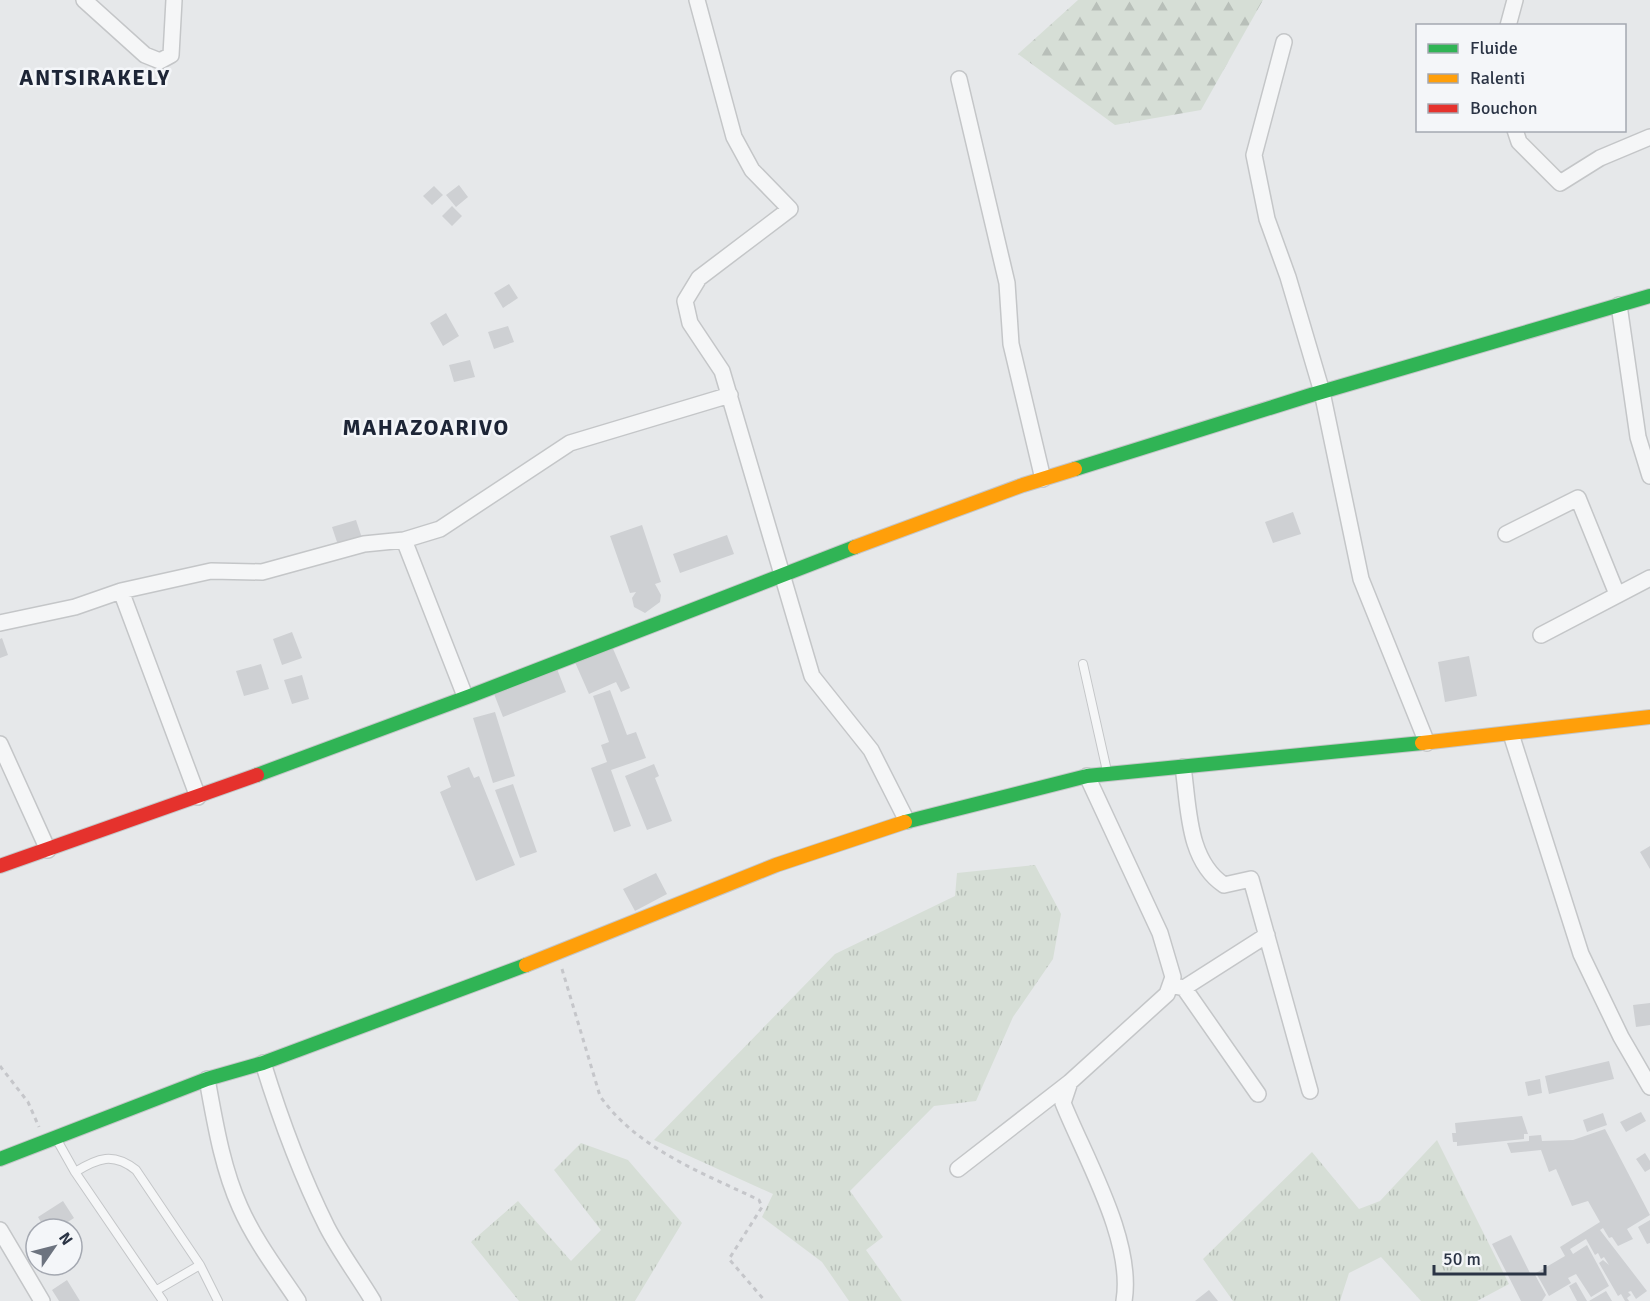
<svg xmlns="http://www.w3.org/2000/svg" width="1650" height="1301" font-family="Signika,sans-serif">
<defs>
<pattern id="grass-tufts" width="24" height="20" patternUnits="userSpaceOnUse" patternTransform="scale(1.5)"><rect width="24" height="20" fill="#d6ded6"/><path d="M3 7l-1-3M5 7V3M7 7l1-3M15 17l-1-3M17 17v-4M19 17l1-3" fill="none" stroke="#b8bfb9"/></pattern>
<pattern id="forest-firs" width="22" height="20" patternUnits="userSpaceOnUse" patternTransform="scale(1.5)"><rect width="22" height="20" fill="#d6ded6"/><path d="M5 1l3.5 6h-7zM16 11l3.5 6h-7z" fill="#b8bfb9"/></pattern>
</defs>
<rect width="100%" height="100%" fill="#e6e8ea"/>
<path fill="url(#grass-tufts)" d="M1035 865 1061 914 1053 959 1013 1017 976 1101 934 1106 850 1191 883 1237 866 1250 902 1301H849L822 1262 762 1217 773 1194 654 1140 835 954 955 896 957 873Z
M1437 1140 1509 1284 1477 1301H1421L1381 1257 1349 1273 1340 1301H1233L1203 1259 1312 1152 1359 1209 1380 1201Z
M581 1143 628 1160 682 1223 635 1301H519L471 1242 518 1201 571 1261 601 1230 554 1170Z"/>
<path fill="url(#forest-firs)" d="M1078 0H1263L1201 110 1115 125 1018 54Z"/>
<path fill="#ced0d3" d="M459 185 468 197 456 207 446 195Z
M434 186 443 195 432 205 423 196Z
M452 206 462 216 452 226 442 216Z
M509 284 518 298 503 308 494 293Z
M446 313 459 336 443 346 430 323Z
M508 326 514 342 494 349 488 332Z
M470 360 475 377 454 382 449 365Z
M1293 512 1301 534 1273 543 1265 522Z
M356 520 362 538 338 545 332 527Z
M642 525 661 582 655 584 661 595 660 602 645 613 634 607 632 598 636 592 630 593 610 536Z
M727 535 734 554 680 573 673 554Z
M292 632 302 658 282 665 273 639Z
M2 638 8 655 0 658V639Z
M611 644 630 688 621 692 616 682 589 694 574 660Z
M1469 656 1477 696 1445 702 1438 662Z
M261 664 269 689 244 696 236 671Z
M557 669 566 692 503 717 494 694Z
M302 675 309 699 292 704 284 680Z
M610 690 627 735 636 732 646 758 611 770 631 826 614 832 591 768 607 762 601 745 609 742 593 696Z
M495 712 515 776 493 783 473 718Z
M654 764 659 776 655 778 672 821 647 830 625 776Z
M469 767 474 778 479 776 515 865 476 881 440 792 451 787 447 776Z
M513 784 537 852 520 858 495 790Z
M1650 846V869L1640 852Z
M656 873 667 894 635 911 623 889Z
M1650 1003V1025L1636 1027 1633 1005Z
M1609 1061 1614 1079 1549 1094 1545 1076Z
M1540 1079 1542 1093 1528 1096 1525 1082Z
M1641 1112 1646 1121 1626 1132 1620 1122Z
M1603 1113 1607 1125 1587 1132 1583 1120Z
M1522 1116 1528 1134H1524V1139L1457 1146V1142H1453L1452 1133H1456L1455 1123Z
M1605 1129 1650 1215 1627 1229 1633 1239 1618 1246 1612 1237 1609 1238 1603 1228 1600 1230 1647 1291 1636 1299 1631 1291 1628 1292 1631 1295 1627 1298 1629 1301H1625L1621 1294 1618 1296 1599 1263 1603 1260 1609 1265 1604 1257 1601 1259 1598 1253 1595 1255 1586 1239 1570 1249 1573 1254 1587 1245 1609 1286 1591 1297 1576 1274 1568 1278 1571 1283 1549 1296 1536 1273 1565 1256 1560 1247 1600 1222 1588 1201 1572 1206 1556 1169 1549 1172 1541 1150 1511 1153 1507 1143 1529 1141V1136L1541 1135 1542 1141 1573 1140Z
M1645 1153 1650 1161V1169L1645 1172 1636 1159Z
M63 1201 74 1218 57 1229H45L38 1217Z
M1650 1220V1243L1647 1244 1638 1227Z
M1511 1235 1531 1275 1534 1273 1546 1295 1542 1301H1521L1492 1244Z
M67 1280 80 1301H59L52 1290Z
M1576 1282 1587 1301H1577L1569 1286Z
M1209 1290 1218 1301H1195Z
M1606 1291 1612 1301H1589Z"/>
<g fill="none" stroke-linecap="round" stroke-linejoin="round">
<defs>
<path id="lane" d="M1083 664 1107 771
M57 1140 75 1172 163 1301
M75 1172C98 1158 113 1152 136 1170L200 1265 218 1301
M157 1290 200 1265"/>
<path id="street" d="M84 0 145 55 160 61 171 55 174 0
M697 0 734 137 752 170 790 209 699 278 685 301 690 323 722 371 812 676 871 750 907 821
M1508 26 1515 0
M1284 42 1254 155 1267 219 1288 277 1322 392 1361 579 1427 743
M959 79 1007 283 1011 344 1043 479
M1515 130 1519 142 1560 183 1600 158 1650 137
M1619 305 1638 437 1650 476
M1506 534 1578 498 1617 594
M404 540 440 529 570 443 730 395
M121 591 198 797
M0 623 75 607 121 591 211 571 262 572 364 544 404 540 465 696
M1541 635 1650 578
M1511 734 1581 954 1621 1037 1650 1087
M0 744 48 850
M1183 767C1189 807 1187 860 1224 885L1251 879 1310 1091
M1087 776 1160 933 1173 977 1167 994 1070 1082 1063 1103C1086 1160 1134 1241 1124 1301
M1175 986 1184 988 1267 935
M1184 988 1258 1094
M263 1063C280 1118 301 1175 327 1227 340 1252 358 1276 373 1301
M207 1079C215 1122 222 1167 240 1207 255 1241 278 1271 298 1301
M958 1169 1070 1082
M0 1230 42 1301"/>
<path id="fast" d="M1075 469 1311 395 1650 296
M257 775 470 696 855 547
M905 822 1087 776 1422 743
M0 1159 207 1079 263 1063 526 965"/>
<path id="slow" d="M855 547 1023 485 1075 469
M1422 743 1650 717
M526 965 776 865 905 822"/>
<path id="jam" d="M0 866 257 775"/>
</defs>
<use href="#lane" stroke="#c4c6c8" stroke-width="10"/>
<use href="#street" stroke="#c4c6c8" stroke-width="18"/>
<use href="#fast" stroke="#c4c6c8" stroke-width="16"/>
<use href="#slow" stroke="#c4c6c8" stroke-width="16"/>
<use href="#jam" stroke="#c4c6c8" stroke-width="16"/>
<path stroke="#c5c6ca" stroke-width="3" stroke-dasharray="4.5 4.5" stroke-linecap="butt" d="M562 969 600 1096C637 1149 703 1173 759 1200L762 1207 729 1259 765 1301
M0 1066 28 1102 39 1127"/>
<use href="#lane" stroke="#f5f6f7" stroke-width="8"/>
<use href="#street" stroke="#f5f6f7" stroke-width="15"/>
<use href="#fast" stroke="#30b455" stroke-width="14"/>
<use href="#slow" stroke="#ff9f0a" stroke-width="14"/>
<use href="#jam" stroke="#e5322d" stroke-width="14"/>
</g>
<g text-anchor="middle" stroke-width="5" stroke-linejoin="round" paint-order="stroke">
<g font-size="22" font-weight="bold" letter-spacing="1.5" fill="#1d2536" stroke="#f4f6f9">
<text x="95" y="85">ANTSIRAKELY</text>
<text x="426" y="435">MAHAZOARIVO</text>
</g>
</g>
<rect x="1416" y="24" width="210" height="108" fill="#f4f6f9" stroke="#a4a8b1" stroke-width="1.5"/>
<rect x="1428" y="44" width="30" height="9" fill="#30b455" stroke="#a4a8b1" stroke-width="1.5"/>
<text x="1470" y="54" font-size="18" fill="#2b3445">Fluide</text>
<rect x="1428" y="74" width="30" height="9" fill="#ff9f0a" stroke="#a4a8b1" stroke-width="1.5"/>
<text x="1470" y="84" font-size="18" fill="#2b3445">Ralenti</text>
<rect x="1428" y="104" width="30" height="9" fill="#e5322d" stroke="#a4a8b1" stroke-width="1.5"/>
<text x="1470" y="114" font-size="18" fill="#2b3445">Bouchon</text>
<g transform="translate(54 1247) rotate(55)"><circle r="28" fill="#f4f6f9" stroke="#a4a8b1" stroke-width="1.5"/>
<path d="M0-4.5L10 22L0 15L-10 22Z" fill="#6c737f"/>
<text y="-9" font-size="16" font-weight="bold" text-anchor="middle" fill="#2b3445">N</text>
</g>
<path d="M1434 1265v9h111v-9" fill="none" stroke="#2b3445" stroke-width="3"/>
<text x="1443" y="1265" font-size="18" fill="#2b3445" stroke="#f4f6f9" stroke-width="4.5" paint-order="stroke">50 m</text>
</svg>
